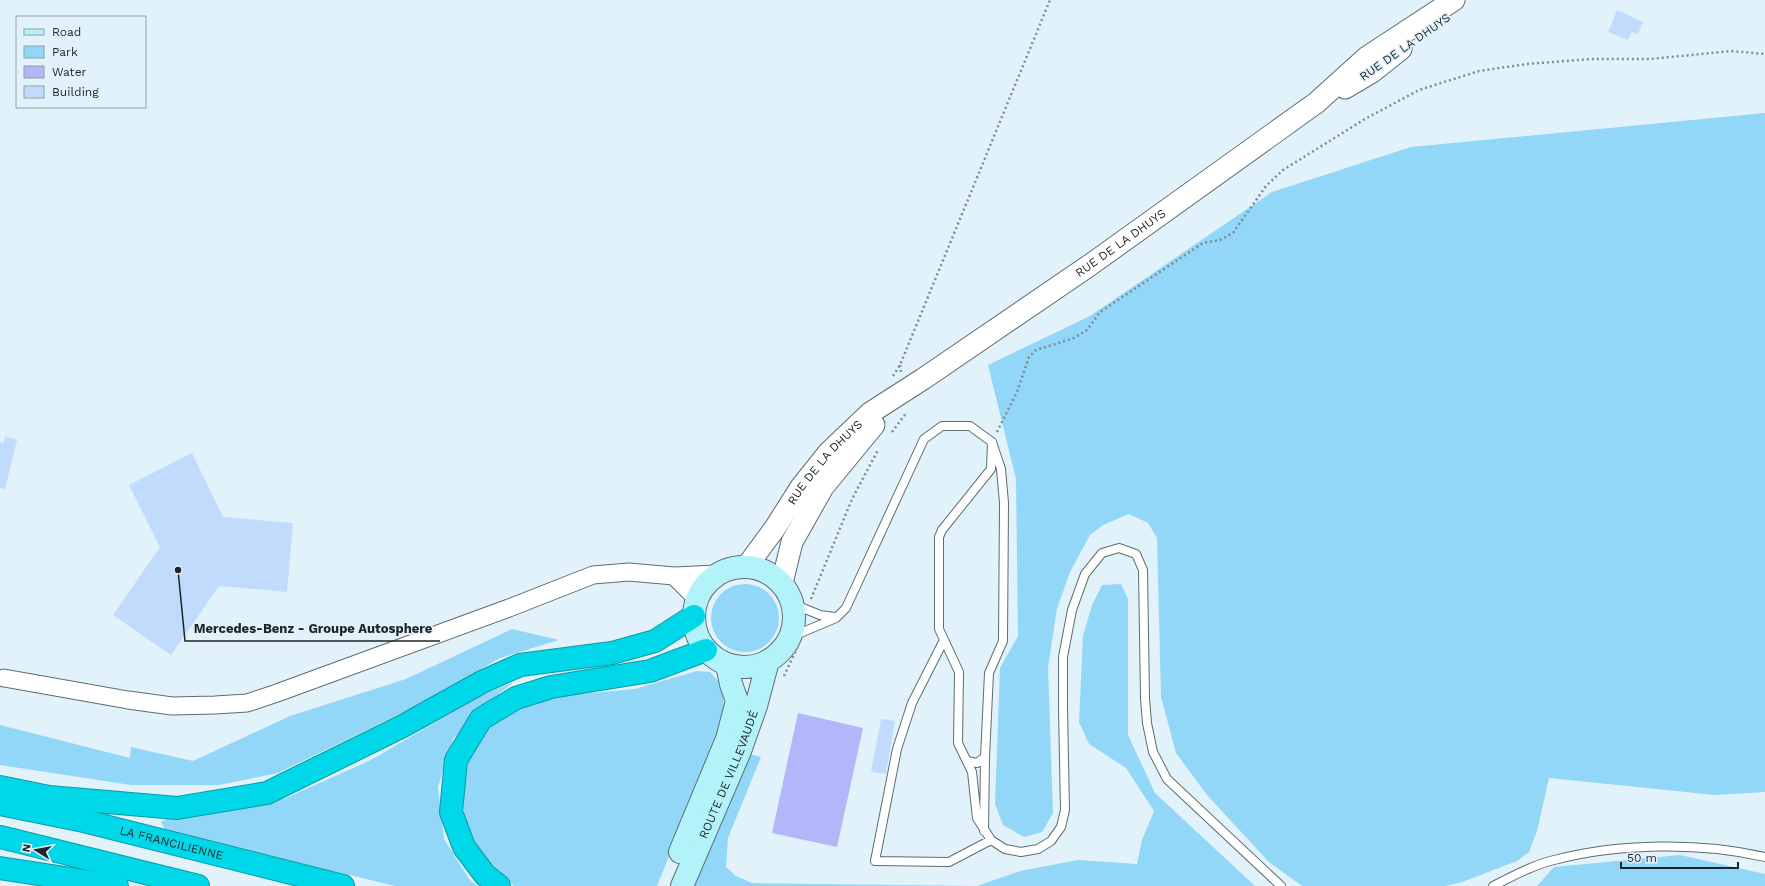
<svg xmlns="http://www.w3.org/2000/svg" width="1765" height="886" font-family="'Work Sans',sans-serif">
<rect width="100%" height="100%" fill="#e2f2fb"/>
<path fill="#92d6f8" d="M1765 113V792L1715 795 1549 778 1537 831 1529 852 1517 861 1462 882 1446 886H1302L1269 862 1207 795 1176 753 1161 697 1157 538 1148 523 1129 514 1103 525 1090 535 1070 572 1057 609 1048 667 1053 813 1042 832 1024 837 1003 825 995 804 1000 668 1018 636 1016 479 988 365 1090 316 1272 192 1411 147Z
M711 618a34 34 0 1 1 68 0a34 34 0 1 1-68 0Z
M1121 584 1128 599V735L1155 793 1255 886H693L749 754 761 757 728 838 726 867 736 876 752 883 977 886 1020 871 1078 860 1137 864 1142 840 1154 811 1126 768 1089 744 1079 722 1083 636 1092 605 1102 585Z
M512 629 559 640 500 658 422 703 278 773 219 785H131L0 765V725L130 758 131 747 193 761 290 716 406 679Z
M697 671 710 672 718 681 724 694 722 725 657 886H514L486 864 465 824 462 789 470 752 494 719 525 704 559 696 635 689Z
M514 682 488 702 453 739 438 787 444 839 469 879 477 886H395L165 830 161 822 167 818 242 809 286 798 371 760 480 696Z
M1680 855 1765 874V886H1537L1554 867Z"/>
<path fill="#b1b7f8" d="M798 713 863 728 837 847 772 833Z"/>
<path fill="#c1dbfd" d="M1617 10 1643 22 1638 34 1632 32 1628 40 1608 32Z
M5 436 17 440 5 489 0 488V442L4 443Z
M192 453 223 517 293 523 287 592 219 586 171 655 113 615 160 547 129 485Z
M881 719 895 721 886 774 871 772Z"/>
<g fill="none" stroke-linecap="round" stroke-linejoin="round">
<defs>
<path id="service" d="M992 442 991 469 942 530 939 537V629L959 672 958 743 972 772 977 818 991 840 1005 849 1021 852 1038 849 1051 841 1061 827 1065 810 1063 708V657L1072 610 1085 574 1102 553 1119 548 1136 554 1143 570 1145 698 1147 723 1153 752 1167 779 1281 886
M793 604 820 615 835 617
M791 637 836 618 846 608 924 439 942 426H970L992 442 1001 469 1004 503 1003 641 989 673 985 757 984 831
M944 640 912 703 897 749 875 861 949 862 991 840
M967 761 977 763 985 757
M1493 886C1513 876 1533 865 1554 860 1619 843 1700 842 1765 857"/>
<path id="minor" d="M674 576 697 599
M4 678 128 700 172 706 215 705 247 703 277 693 509 608 593 575 629 572 674 576 717 574"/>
<g id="tertiary">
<path d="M1345 88 1372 72 1401 49"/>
<path id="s1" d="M747 566 775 528 801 487 829 452 870 413 923 379 1090 265 1316 103 1367 57 1454 0"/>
<path d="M782 583 792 542 823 487 874 425"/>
</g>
<g id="secondary">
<circle cx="744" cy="617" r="50"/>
<path d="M680 852 727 739 737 701 731 684 727 665"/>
<path id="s2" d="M682 886 740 751 756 706 768 661"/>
</g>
<g id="motorway">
<path d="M0 787 49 797 177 808 267 793 403 726 482 682 520 665 612 653 655 641 694 616"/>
<path id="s3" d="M0 804 84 821 343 886"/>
<path d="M0 837 198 886"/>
<path d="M0 868 117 886"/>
<path d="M499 886 485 875 464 847 451 812 456 760 481 719 516 698 551 687 650 671 706 650"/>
</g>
</defs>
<use href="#service" stroke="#5e6c73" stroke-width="10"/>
<use href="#minor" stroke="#5e6c73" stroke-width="19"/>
<use href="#tertiary" stroke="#5e6c73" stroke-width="23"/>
<use href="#secondary" stroke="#5e6c73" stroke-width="24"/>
<use href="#motorway" stroke="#0a99a6" stroke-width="24"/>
<path stroke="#808b91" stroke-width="2.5" stroke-dasharray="2 3" stroke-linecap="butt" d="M900 365 901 372
M893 376 900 365 1050 0
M892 432 907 412
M997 432 1017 392 1029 357 1036 350 1074 338 1087 330 1100 312 1203 243 1220 240 1233 233 1266 186 1283 170 1365 119 1419 90 1479 71 1527 64 1591 59H1650L1731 51 1765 54
M811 599 852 499 878 450
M784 676 798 646"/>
<use href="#service" stroke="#fff" stroke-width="8"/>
<use href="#minor" stroke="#fff" stroke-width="17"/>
<use href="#tertiary" stroke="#fff" stroke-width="21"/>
<use href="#secondary" stroke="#b2f3f9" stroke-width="22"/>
<use href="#motorway" stroke="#00d8ea" stroke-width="22"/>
</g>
<g text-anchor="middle" stroke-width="3.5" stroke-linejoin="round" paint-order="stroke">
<g font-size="12" fill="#1e2427" stroke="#e2f2fb">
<text transform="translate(1405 47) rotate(-35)" y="4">RUE DE LA DHUYS</text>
<text dy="4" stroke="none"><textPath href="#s1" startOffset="500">RUE DE LA DHUYS</textPath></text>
<text dy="4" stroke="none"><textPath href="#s1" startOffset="130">RUE DE LA DHUYS</textPath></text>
<text dy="4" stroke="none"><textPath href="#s2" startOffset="121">ROUTE DE VILLEVAUDÉ</textPath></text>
<text dy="4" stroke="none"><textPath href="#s3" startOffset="176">LA FRANCILIENNE</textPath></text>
</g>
</g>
<path fill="none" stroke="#1e2427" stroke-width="1.5" d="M178 570L185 641H440"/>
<circle fill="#1e2427" stroke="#e2f2fb" stroke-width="1.5" cx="178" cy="570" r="4"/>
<g font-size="13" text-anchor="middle" font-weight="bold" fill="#1e2427" stroke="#e2f2fb" stroke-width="3.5" stroke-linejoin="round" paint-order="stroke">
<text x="313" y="633">Mercedes-Benz - Groupe Autosphere</text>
</g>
<rect x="16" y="16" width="130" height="92" fill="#e2f2fb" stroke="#94a0a6"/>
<rect x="24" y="29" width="20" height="6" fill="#b2f3f9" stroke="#94a0a6"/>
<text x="52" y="36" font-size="12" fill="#1e2427">Road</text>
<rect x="24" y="46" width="20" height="12" fill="#92d6f8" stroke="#94a0a6"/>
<text x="52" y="56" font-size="12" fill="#1e2427">Park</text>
<rect x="24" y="66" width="20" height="12" fill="#b1b7f8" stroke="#94a0a6"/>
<text x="52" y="76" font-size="12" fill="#1e2427">Water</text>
<rect x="24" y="86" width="20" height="12" fill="#c1dbfd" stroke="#94a0a6"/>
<text x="52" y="96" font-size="12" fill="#1e2427">Building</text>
<g transform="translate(36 850) rotate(281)" stroke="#e2f2fb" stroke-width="3" paint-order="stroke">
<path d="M0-3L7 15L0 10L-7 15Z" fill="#1e2427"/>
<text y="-6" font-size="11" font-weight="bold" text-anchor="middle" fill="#1e2427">N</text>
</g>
<path d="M1621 862v6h117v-6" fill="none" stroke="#1e2427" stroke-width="2"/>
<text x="1627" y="862" font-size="12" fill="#1e2427" stroke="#e2f2fb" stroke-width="3" paint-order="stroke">50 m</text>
</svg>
